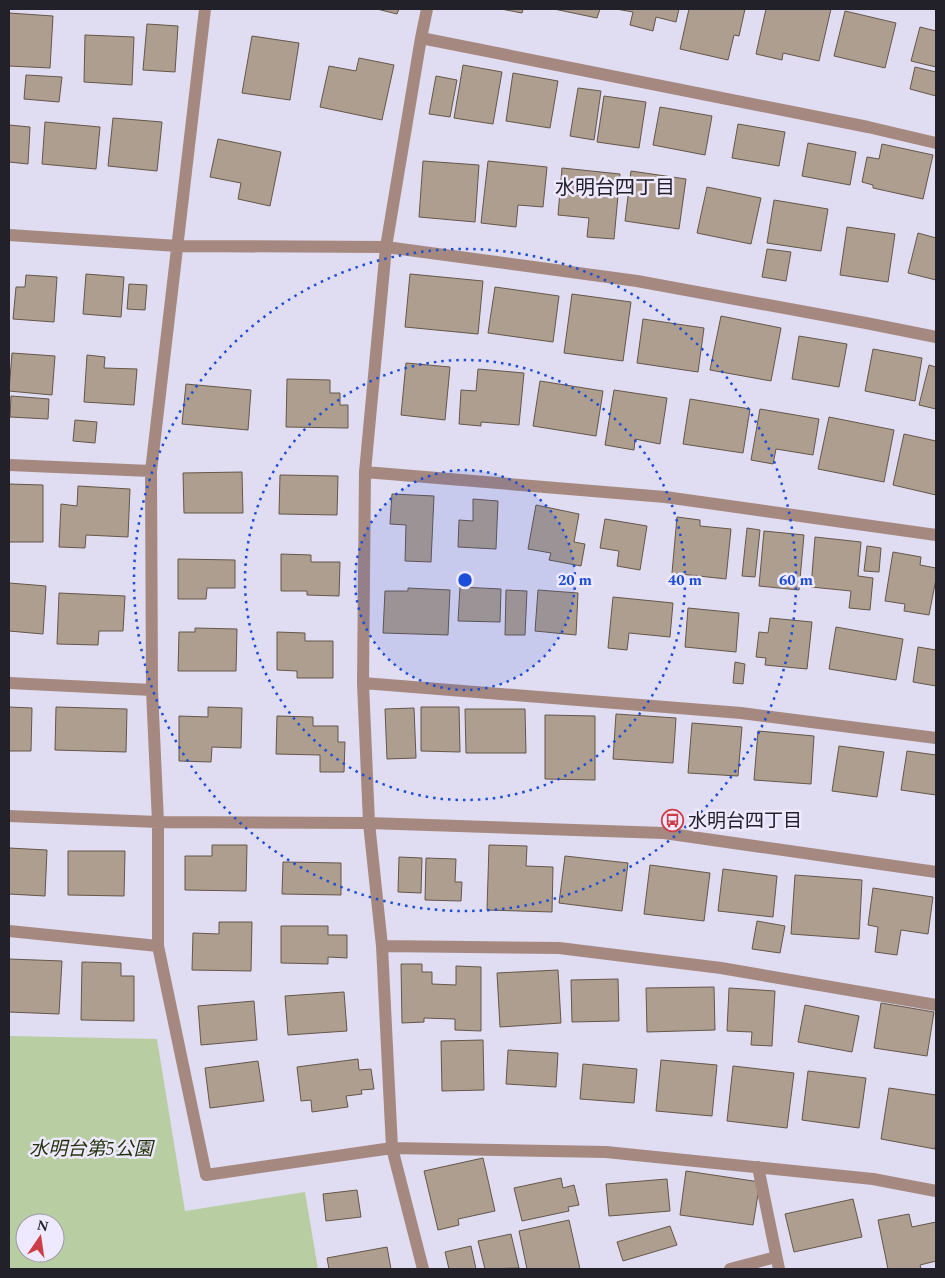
<svg xmlns="http://www.w3.org/2000/svg" width="945" height="1278" font-family="Spectral,'Noto Sans JP',serif">
<rect width="100%" height="100%" fill="#e0dcf1"/>
<path fill="#b8cea2" fill-rule="evenodd" d="M9 1036 157 1039 185 1211 305 1192 318 1269H9ZM25 1223H55V1253H25Z"/>
<path fill="#ae9e8f" stroke="#645649" d="M377 9H399L397 14Z
M501 9H523L522 13Z
M554 9H600L597 18Z
M616 9H679L676 22 656 17 653 31 630 25 633 12Z
M689 9H745L739 36 734 35 728 60 680 49Z
M766 9H831L819 61 783 53 782 60 756 54Z
M845 11 896 23 885 68 834 56Z
M9 13 53 16 50 68 9 66Z
M147 24 178 26 175 72 143 70Z
M920 27 936 31V67L911 61Z
M85 35 134 37 132 85 84 82Z
M252 36 299 43 290 100 242 93Z
M359 58 394 65 382 120 320 107 329 66 356 71Z
M463 65 502 72 493 124 454 118Z
M915 67 936 72V96L910 89Z
M513 73 558 81 550 128 506 121Z
M26 75 62 77 59 102 24 99Z
M436 76 457 80 450 117 429 114Z
M578 88 601 91 594 140 570 136Z
M604 96 646 102 639 148 597 142Z
M660 107 712 116 705 155 653 145Z
M113 118 162 122 157 171 108 166Z
M45 122 100 127 96 169 42 164Z
M738 124 785 132 779 166 732 158Z
M9 125 30 127 28 164 9 162Z
M218 139 281 152 270 206 238 199 241 183 210 177Z
M808 143 856 152 850 185 802 176Z
M882 144 933 155 923 199 873 188V185L862 182 867 157 879 159Z
M423 161 479 165 475 222 419 217Z
M488 161 547 167 543 207 518 205 516 227 481 223Z
M562 168 620 174 614 239 587 237 589 218 558 215Z
M631 171 686 179 679 229 625 221Z
M707 187 761 198 751 244 697 233Z
M774 200 828 209 821 251 767 243Z
M847 227 895 234 888 282 840 275Z
M918 233 936 238V280L908 273Z
M767 249 791 252 786 281 762 277Z
M86 274 124 277 121 317 83 314Z
M410 274 483 281 478 334 405 327Z
M26 275 57 277 54 322 13 319 16 287H25Z
M129 284 147 285 145 310 127 309Z
M495 287 559 296 553 342 488 333Z
M572 294 631 302 623 361 564 353Z
M721 316 781 328 771 381 710 370Z
M643 319 704 328 698 372 637 363Z
M799 336 847 344 839 387 792 379Z
M873 349 922 358 915 401 865 391Z
M12 353 55 356 52 395 9 391Z
M87 355 105 357 104 368 137 369 134 405 84 402Z
M406 363 450 367 445 420 401 415Z
M929 365 936 367V409L919 405Z
M478 369 524 373 519 425 481 422V426L459 424 461 390 476 391Z
M287 379 330 380V393H340V405H348V428L286 427Z
M540 381 603 391 596 436 533 426Z
M186 384 251 390 248 430 182 424Z
M614 390 667 398 660 444 635 439 634 450 605 445Z
M11 396 49 399 48 419 10 417Z
M690 399 750 409 743 453 683 444Z
M760 409 819 419 813 455 776 449 773 464 751 460Z
M829 417 894 430 884 482 818 469Z
M75 420 97 422 95 443 73 441Z
M904 434 936 441V495L893 485Z
M242 472 243 513H184L183 473Z
M280 475 338 476 337 515 279 514Z
M9 484 43 485V542H9Z
M78 486 130 489 128 537 86 535 85 548 59 547 61 504 77 506Z
M392 494 434 496 431 562 405 561 406 525 390 524Z
M473 499 498 501 496 549 458 547 459 520 473 521Z
M536 505 579 514 574 542 585 544 581 566 549 560 551 553 528 549Z
M677 517 700 520V526L731 529 726 579 672 573Z
M605 519 647 526 640 570 617 566 619 551 600 548Z
M747 528 760 530 755 577 742 576Z
M764 531 804 535 799 590 759 586Z
M815 537 861 542 858 576 873 578 870 610 849 608 851 591 811 587Z
M867 546 881 548 879 572 864 571Z
M893 552 921 557 920 565 936 568V566V579L929 615 904 611 905 604 885 601Z
M281 554 311 555V562H340L339 596 307 595V591H281Z
M178 559 235 560V588H207L206 599H178Z
M9 583 46 586 43 634 9 631Z
M460 587 501 589 500 622 458 621Z
M408 588 450 590 448 635 383 633 385 591H408Z
M506 590 527 591 525 635H505Z
M538 590 578 593 576 635 535 631Z
M59 593 125 596 123 631H99L98 645 57 644Z
M613 597 673 603 670 637 629 633 627 650 608 648Z
M688 608 739 613 736 652 685 647Z
M770 618 812 622 807 669 765 665 766 658 756 657 759 632 768 633Z
M836 627 903 639 896 680 829 669Z
M195 628 237 629 236 671H178L179 632H195Z
M277 632 305 633V641H333V678H297V671L277 670Z
M918 647 936 650V686L913 682Z
M735 662 745 664 743 684 733 683Z
M9 707 32 708 31 751H9Z
M56 707 127 709 126 752 55 750Z
M208 707 242 708 241 748 212 747 211 762 179 761V716L208 717Z
M421 707H459L460 752 421 751Z
M414 708 416 758 387 759 385 709Z
M465 709H525L526 753H466Z
M616 714 676 718 673 763 613 759Z
M545 715 595 716V780L545 779Z
M277 716 313 717V726H338V742H345L344 772H320V755L276 754Z
M692 723 742 727 738 776 688 773Z
M758 731 814 736 811 784 754 780Z
M839 746 884 752 877 797 832 791Z
M907 751 936 755V795L901 790Z
M212 845H247L246 891 185 890V856H212Z
M489 845 527 846 526 866 553 867 552 912 487 910Z
M9 848 47 850 45 896 9 894Z
M68 851H125L124 896 68 895Z
M565 856 628 863 622 911 559 903Z
M399 857 422 858 421 893 398 892Z
M426 858 456 859 455 882H462L461 901 425 900Z
M283 862 341 863V895L282 894Z
M650 865 710 873 704 921 644 914Z
M723 869 777 876 773 917 718 911Z
M795 875 862 880 859 939 791 934Z
M873 888 933 897 928 934 901 930 897 955 875 952 878 927 868 925Z
M757 921 785 926 780 953 752 949Z
M219 922H252L251 971 192 970 193 933 219 934Z
M281 926H328V935H347V958L328 957V964L281 963Z
M9 959 62 961 59 1014 9 1012Z
M82 962 121 963V976H134V1021L81 1020Z
M401 964H422V972H432V984L456 985V966L481 967V1031L455 1030V1019L424 1018V1022L402 1023Z
M558 970 561 1023 500 1027 497 973Z
M618 979 619 1021 572 1022 571 980Z
M714 987 715 1030 647 1032 646 988Z
M729 988 775 991 772 1046 751 1045 752 1032 727 1031Z
M344 992 347 1031 288 1035 285 996Z
M254 1001 257 1040 201 1045 198 1006Z
M881 1003 934 1012 927 1056 874 1048Z
M805 1005 859 1016 852 1052 798 1042Z
M483 1040 484 1090 442 1091 441 1041Z
M508 1050 558 1053 556 1087 506 1084Z
M358 1059 359 1070 371 1069 374 1089 361 1090 362 1094 346 1096 348 1107 312 1112 311 1100 301 1101 297 1067Z
M661 1060 717 1065 712 1116 656 1111Z
M258 1061 264 1101 210 1108 205 1068Z
M583 1064 637 1069 634 1103 580 1099Z
M733 1066 794 1073 787 1128 727 1121Z
M808 1071 866 1078 859 1128 802 1120Z
M889 1088 936 1095V1140L935 1149 881 1139Z
M483 1158 495 1211 458 1219 459 1225 438 1230 424 1171Z
M686 1171 760 1182 753 1225 680 1215Z
M561 1178 563 1188 574 1185 579 1205 568 1207 569 1211 522 1221 514 1188Z
M667 1179 670 1211 609 1216 606 1184Z
M357 1190 361 1217 326 1221 323 1194Z
M853 1199 862 1237 794 1252 785 1214Z
M909 1214 912 1227 936 1222V1261L920 1265 921 1269H888L878 1220Z
M569 1220 580 1269H527L519 1231Z
M670 1226 677 1245 623 1261 617 1242Z
M511 1234 519 1268 485 1269 478 1241Z
M471 1246 476 1269H449L445 1252Z
M387 1247 391 1269H329L327 1258Z"/>
<g fill="none" stroke-linecap="round" stroke-linejoin="round">
<path stroke="#a5887f" stroke-width="12" d="M205 9 151 471 152 690 158 822V946L206 1175 392 1148 606 1152 873 1179 936 1191
M421 38 868 127 936 143
M9 235 178 246 386 247 637 281 866 323 936 337
M9 465 151 471
M365 472 665 497 936 535
M9 683 152 690
M363 683 741 713 936 738
M9 816 158 822 369 823 664 833 936 872
M9 931 158 946
M382 946 559 948 721 968 936 1005
M758 1167 779 1269
M423 1269 392 1148 382 946 369 823 363 683 365 472 386 247 421 38 427 9
M730 1269 776 1257"/>
</g>
<circle cx="465" cy="580" r="110" fill="#1d4ed8" fill-opacity=".12"/>
<g fill="none" stroke="#1d4ed8" stroke-width="2.5" stroke-dasharray="2.5 5">
<circle cx="465" cy="580" r="110"/>
<circle cx="465" cy="580" r="220"/>
<circle cx="465" cy="580" r="331"/>
</g>
<defs>
<symbol id="bus-ring" viewBox="-11 -11 22 22"><circle r="9.5" fill="#eee9fe" stroke="#cd3d47" stroke-width="1.5"/><path d="M-5-6H5V4H4V6H2V4H-2V6H-4V4H-5ZM-3.5-4V0h7V-4ZM-3.5 1.2v1.5H-2V1.2ZM2 1.2v1.5H3.5V1.2Z" fill="#cd3d47"/></symbol>
</defs>
<g fill-rule="evenodd">
<use href="#bus-ring" x="660" y="808" width="25" height="25"/>
</g>
<g text-anchor="middle" stroke-width="5" stroke-linejoin="round" paint-order="stroke">
<g font-size="19" fill="#222028" stroke="#eee9fe" text-anchor="start">
<text x="688" y="827">水明台四丁目</text>
</g>
<g font-size="19" font-style="italic" fill="#1f3006" stroke="#eee9fe">
<text x="91" y="1155">水明台第5公園</text>
</g>
<g font-size="20" fill="#222028" stroke="#eee9fe">
<text x="615" y="194">水明台四丁目</text>
</g>
</g>
<circle cx="465" cy="580" r="8" fill="#1d4ed8" stroke="#eee9fe" stroke-width="2.5"/>
<g font-size="15" text-anchor="middle" font-weight="bold" fill="#1d4ed8" stroke="#eee9fe" stroke-width="5" stroke-linejoin="round" paint-order="stroke">
<text x="575" y="585">20 m</text>
<text x="685" y="585">40 m</text>
<text x="796" y="585">60 m</text>
</g>
<rect width="945" height="1278" fill="none" stroke="#222028" stroke-width="20"/>
<g transform="translate(40 1238) rotate(13)"><circle r="24" fill="#eee9fe" stroke="#9c99a8"/>
<path d="M0-4L9 19L0 12L-9 19Z" fill="#cd3d47"/>
<text y="-8" font-size="14" font-weight="bold" text-anchor="middle" fill="#222028">N</text>
</g>
</svg>
